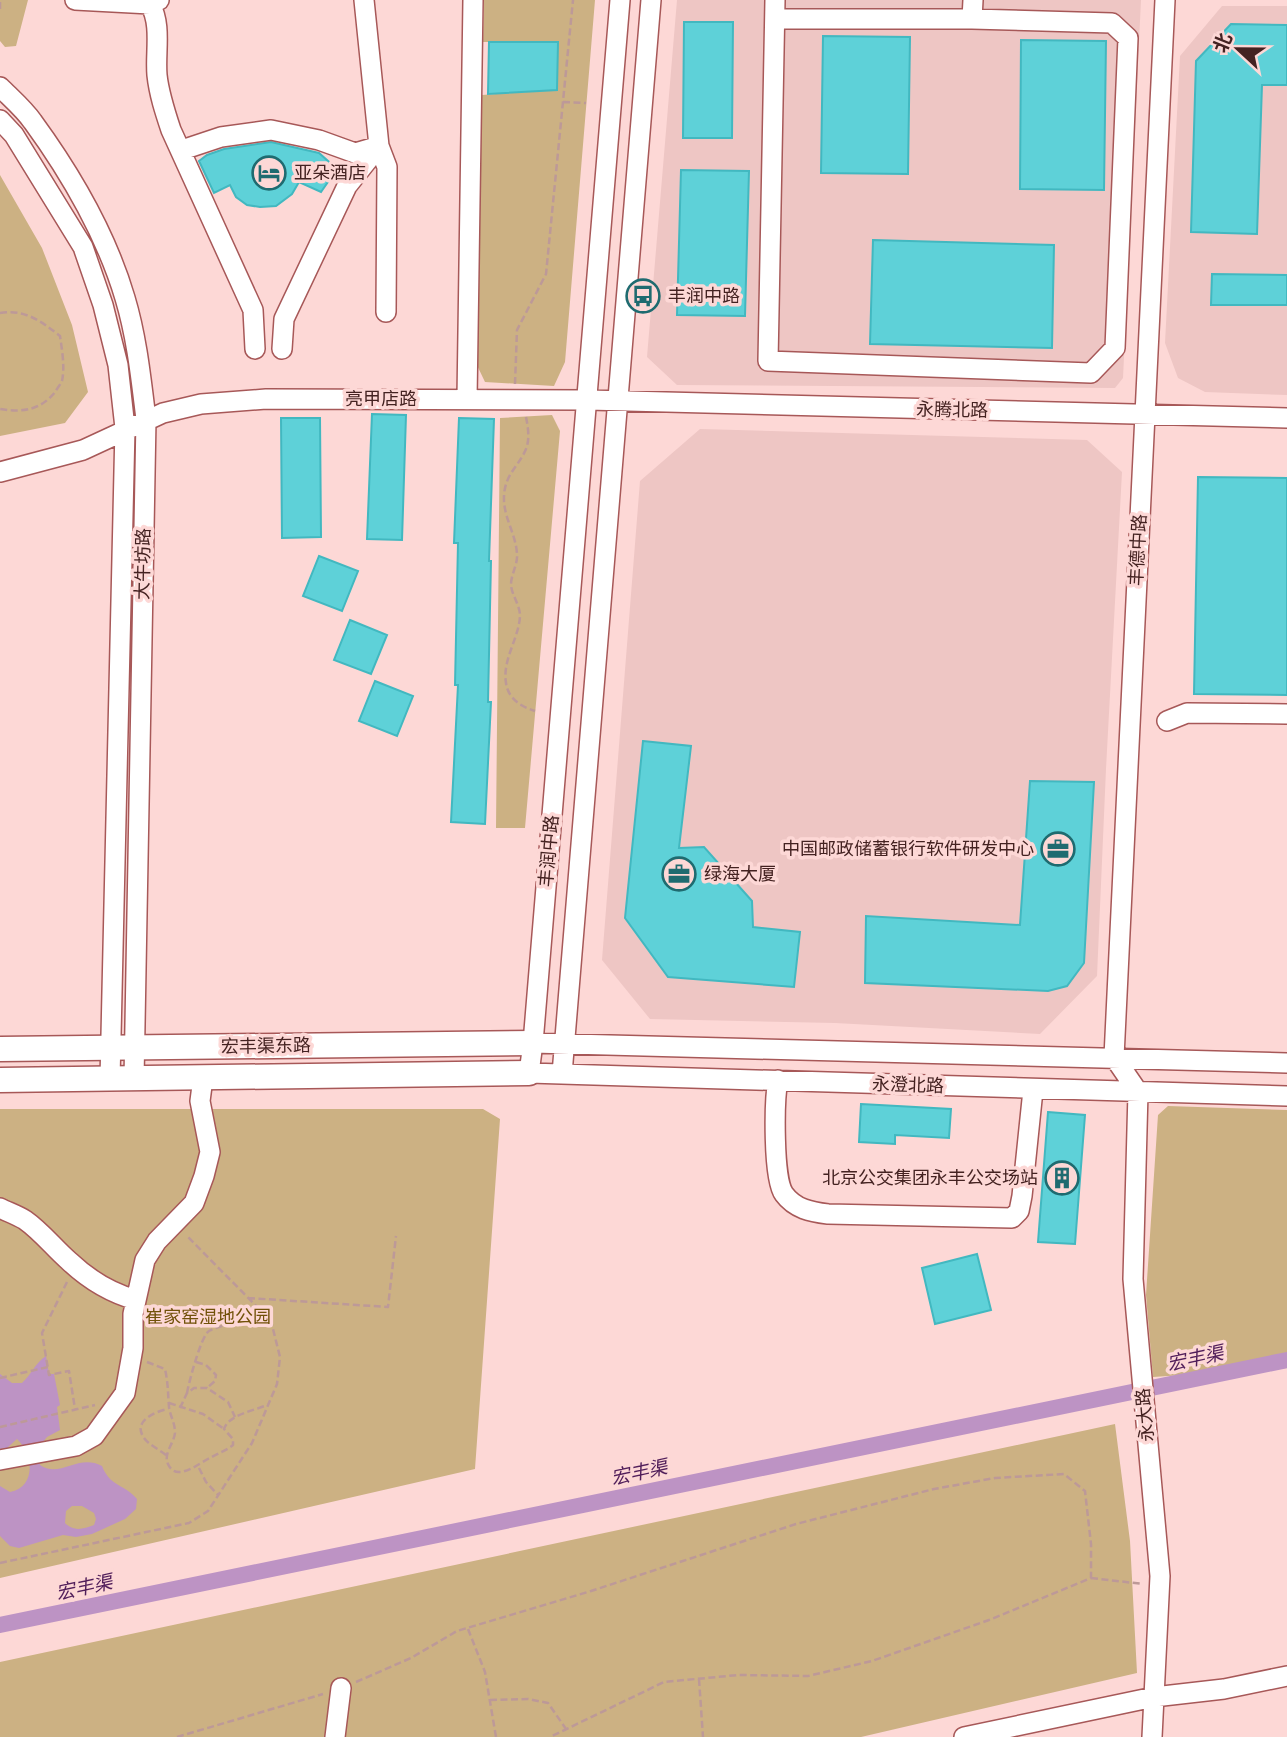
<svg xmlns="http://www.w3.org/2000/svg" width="1287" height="1737" font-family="'PT Sans','Noto Sans SC',sans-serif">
<rect width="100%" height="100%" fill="#fdd8d6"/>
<path fill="#eec6c4" d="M677 0H1141L1123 378 1115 388 677 385 647 357Z
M1222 6H1287V395L1205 392 1178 378 1165 343 1180 56Z
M700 429 1087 440 1122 472 1106 769 1097 976 1040 1034 835 1023 650 1019 602 960 640 481Z"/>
<path fill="#ccb183" d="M0 0H28L16 46 5 47 0 41Z
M484 0H595L565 362 554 386 485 382 475 361 482 95 556 90 558 42H483Z
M0 175 42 248 72 325 88 392 65 423 0 436Z
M552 415 560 431 525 828H496L500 418Z
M1168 1106 1287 1110V1368L1153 1377 1146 1295 1158 1115Z
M0 1109H483L500 1119 475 1469 0 1578Z
M1115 1424 1130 1541 1137 1673 861 1737H0V1662Z"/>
<path fill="#bd93c4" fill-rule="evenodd" d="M46 1356 49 1374H54L60 1405 57 1407 60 1430 47 1437 38 1448 40 1465C60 1479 78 1453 102 1466 110 1487 125 1484 137 1499L136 1509 125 1519 92 1534 76 1537 63 1535 19 1548 10 1546 0 1536V1486L10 1492C36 1487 34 1455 17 1439L7 1448 0 1449V1374L12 1383H22C32 1374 35 1363 46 1356ZM72 1506H82L94 1513 96 1519 94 1525C83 1529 74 1532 65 1523L66 1511Z"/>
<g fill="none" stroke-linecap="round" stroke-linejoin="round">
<path stroke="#bd93c4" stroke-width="16" d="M0 1625 1287 1360"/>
</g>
<path fill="#5ed1d8" stroke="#42b8c0" stroke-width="2" d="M684 22H733L732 138H683Z
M1231 24 1287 25V85H1262L1257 234 1191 232 1196 61Z
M823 36 910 37 908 174 821 173Z
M1021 40 1106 41 1104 190 1020 189Z
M489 42H558L557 90 488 94Z
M271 142 319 153 337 169 321 192 299 182 292 194 276 206 260 207 247 205 236 197 230 185 214 193 199 161 207 155 224 149Z
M681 170 749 171 745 316 677 315Z
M873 240 1054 245 1052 348 870 344Z
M1212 274 1287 275V305H1211Z
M372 414 406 415 402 540 367 539Z
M281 418H320L321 537 282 538Z
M459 418 494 419 489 561H491L488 702H491L485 824 451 822 458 685H455L458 543H454Z
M1198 477 1287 478V695L1194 694Z
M319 556 358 571 342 611 303 596Z
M350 620 387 635 371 674 334 660Z
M375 681 413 696 397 736 359 721Z
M643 741 691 746 679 848 704 847 752 901 753 927 800 932 794 987 668 977 625 918Z
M1030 781 1094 782 1084 963 1067 986 1048 991 865 983 866 916 1020 925Z
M861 1104 951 1109 949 1138 895 1135V1144L859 1142Z
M1048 1112 1085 1115 1075 1244 1038 1242Z
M977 1254 991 1310 935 1324 922 1268Z"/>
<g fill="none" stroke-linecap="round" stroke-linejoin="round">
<defs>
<path id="minor" d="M75 0 150 4
M159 0 150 4C162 25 155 52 157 75 159 94 165 112 171 130L253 310 255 349
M364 0 379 146 387 167 386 312
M620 0 533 1043 529 1073 1287 1096
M775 0 768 361 1091 373 1115 348 1128 38 1112 23 972 19H775
M972 19 973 0
M0 87C11 98 24 109 33 122 71 174 107 237 125 298 137 338 141 379 146 419L134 1079
M0 120 14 135 83 247 103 305 118 365 125 428 110 1079
M182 150 221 137 271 130 319 140 355 153 379 146
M282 349 284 319 347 186 379 146
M467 399 473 0
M0 472 83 450 163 413 201 404 266 399 588 400 1287 418
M1167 721 1187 713 1287 714
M533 1043 1287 1063
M562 1074 651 0
M778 1080C774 1101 773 1179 784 1194 795 1209 811 1212 828 1214L1012 1218 1019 1211 1022 1196 1033 1090
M0 1208C8 1212 17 1215 25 1220 42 1232 54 1248 69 1261 88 1279 111 1293 136 1300
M0 1460 76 1446 94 1436 125 1393 133 1348V1314L145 1260 157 1241 194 1203 204 1176 210 1152 200 1101 203 1078
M335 1737 341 1688
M964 1737 1154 1697 1224 1689 1287 1676
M1152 1737 1160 1576 1133 1279 1138 1092 1114 1057 1165 0"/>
<path id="major" d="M0 1049 533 1043
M0 1080 529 1073"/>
</defs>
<use href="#minor" stroke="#a75858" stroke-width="22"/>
<use href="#major" stroke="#a75858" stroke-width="27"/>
<path stroke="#bd9998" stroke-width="2.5" stroke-dasharray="7 3.5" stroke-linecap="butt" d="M0 2V12
M563 102 586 103
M0 313C25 309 41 321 60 336 62 350 65 367 62 381 61 384 57 388 56 391 41 410 23 413 0 409
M515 384 517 330 546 274 573 0
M526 417C528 427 530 439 526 449 519 466 505 474 504 496 503 517 516 534 517 554 518 564 511 574 511 585 512 596 520 605 520 616 519 638 502 660 506 683 508 699 522 707 535 711
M67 1282 42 1333 49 1375 69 1371 75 1409
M248 1298 388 1307 396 1236
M147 1362 165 1369C168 1382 168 1394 169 1407 170 1416 175 1422 175 1433 174 1443 163 1454 168 1464 176 1483 199 1463 210 1458 218 1453 226 1451 233 1445V1439L224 1429C229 1414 255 1411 269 1404
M196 1362 206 1365 216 1375 215 1381 207 1388
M0 1378 48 1367
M187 1393C189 1382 201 1336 209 1331 222 1324 226 1329 236 1313L255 1307
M169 1403 203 1414 224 1429
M180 1408 187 1393 194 1388H207L228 1402 235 1417
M0 1427 95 1405
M166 1455C160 1450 149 1445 144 1438 132 1421 155 1412 167 1409
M199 1468 206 1482 219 1496
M0 1563 189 1523 208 1511 252 1443 277 1384 280 1357 271 1321 186 1235
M1091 1578 1143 1584
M468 1629 485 1672 496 1737
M699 1679 703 1737
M356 1682 411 1658 457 1631 591 1591 796 1524 934 1489 995 1478 1064 1474 1085 1491 1091 1544V1578L989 1620 872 1661 808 1676 738 1675 664 1682 550 1737
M490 1700 528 1699 548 1703 566 1729
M177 1737 323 1694"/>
<use href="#minor" stroke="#fff" stroke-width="19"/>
<use href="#major" stroke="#fff" stroke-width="24"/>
</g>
<defs>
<symbol id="hotel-ring" viewBox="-11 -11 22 22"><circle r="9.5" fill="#fdd8d6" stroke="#1f6b70" stroke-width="1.5"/><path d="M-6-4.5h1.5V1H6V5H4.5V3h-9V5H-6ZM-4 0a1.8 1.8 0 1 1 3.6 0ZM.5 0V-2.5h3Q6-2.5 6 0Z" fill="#1f6b70"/></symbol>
<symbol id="bus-ring" viewBox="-11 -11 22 22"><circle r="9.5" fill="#fdd8d6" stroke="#1f6b70" stroke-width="1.5"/><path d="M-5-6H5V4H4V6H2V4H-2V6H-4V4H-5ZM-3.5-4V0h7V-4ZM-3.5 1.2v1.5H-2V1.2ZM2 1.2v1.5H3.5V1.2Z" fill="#1f6b70"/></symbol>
<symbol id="office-ring" viewBox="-11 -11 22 22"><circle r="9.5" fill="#fdd8d6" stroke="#1f6b70" stroke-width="1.5"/><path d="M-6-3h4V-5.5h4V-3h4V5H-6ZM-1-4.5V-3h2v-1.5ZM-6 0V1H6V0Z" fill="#1f6b70"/></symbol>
<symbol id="building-ring" viewBox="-11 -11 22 22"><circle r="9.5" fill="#fdd8d6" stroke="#1f6b70" stroke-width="1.5"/><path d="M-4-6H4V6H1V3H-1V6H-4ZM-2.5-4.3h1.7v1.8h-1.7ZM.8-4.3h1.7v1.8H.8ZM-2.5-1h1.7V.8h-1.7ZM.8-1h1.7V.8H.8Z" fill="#1f6b70"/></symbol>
</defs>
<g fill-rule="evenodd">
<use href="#hotel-ring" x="250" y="154" width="38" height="38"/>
<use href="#bus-ring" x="624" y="277" width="38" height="38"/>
<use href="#office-ring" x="1039" y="830" width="38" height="38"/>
<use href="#office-ring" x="660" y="855" width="38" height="38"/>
<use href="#building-ring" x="1043" y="1159" width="38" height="38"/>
</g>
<g text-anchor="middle" stroke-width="7" stroke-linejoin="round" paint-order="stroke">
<g font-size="18" fill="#442221" stroke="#fdd8d6" text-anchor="start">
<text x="294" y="179">亚朵酒店</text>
<text x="668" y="302">丰润中路</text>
<text x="1034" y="855" text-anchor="end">中国邮政储蓄银行软件研发中心</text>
<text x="704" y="880">绿海大厦</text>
<text x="1038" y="1184" text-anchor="end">北京公交集团永丰公交场站</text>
</g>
<g font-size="18" fill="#442221" stroke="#fdd8d6">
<text x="381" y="405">亮甲店路</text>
<text transform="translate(952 410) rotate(1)" y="6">永腾北路</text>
<text transform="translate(1138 550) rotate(-87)" y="6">丰德中路</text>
<text transform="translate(143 564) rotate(-89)" y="6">大牛坊路</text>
<text transform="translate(549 851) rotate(-85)" y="6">丰润中路</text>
<text transform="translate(266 1046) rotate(-1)" y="6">宏丰渠东路</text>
<text transform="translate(908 1085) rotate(2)" y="6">永澄北路</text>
<text transform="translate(1145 1415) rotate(-95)" y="6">永大路</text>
</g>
<g font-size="18" fill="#715109" stroke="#fdd8d6">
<text x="208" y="1323">崔家窑湿地公园</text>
</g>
<g font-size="19" font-style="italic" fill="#511e5a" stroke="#fdd8d6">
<text transform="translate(1195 1358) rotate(-12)" y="7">宏丰渠</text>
<text transform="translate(639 1472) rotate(-12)" y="7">宏丰渠</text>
<text transform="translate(84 1587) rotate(-12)" y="7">宏丰渠</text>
</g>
</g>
<g transform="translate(1238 49) rotate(292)" stroke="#fdd8d6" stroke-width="5" paint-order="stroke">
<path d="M0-5L12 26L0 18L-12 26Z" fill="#442221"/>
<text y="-10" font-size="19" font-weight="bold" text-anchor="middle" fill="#442221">北</text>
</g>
</svg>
